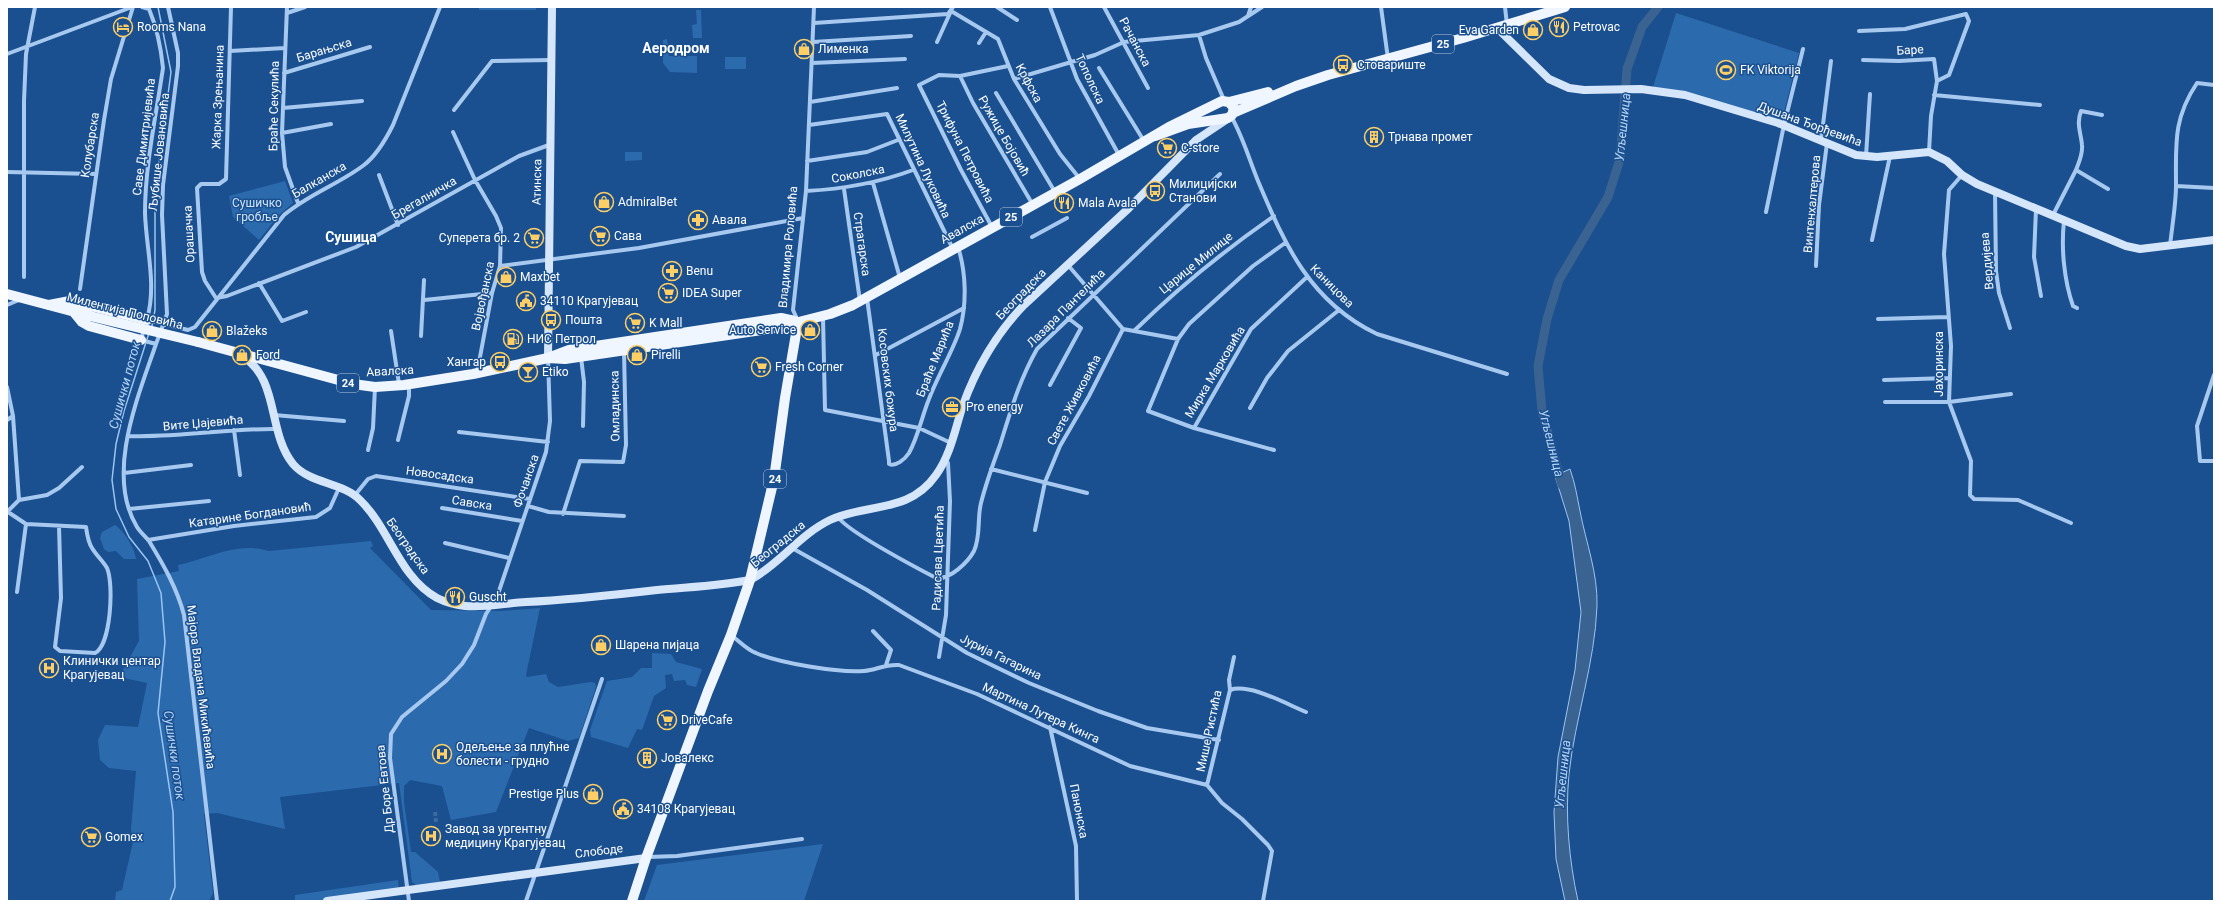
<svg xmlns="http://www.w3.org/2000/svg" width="2221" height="908" font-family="Roboto,sans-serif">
<rect width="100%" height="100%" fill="#1a5090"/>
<path fill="#2c6aae" d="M479 7H536V10H479Z
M696 10H701L702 38H693L692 25 697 24Z
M1676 13 1799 53 1782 120 1683 91 1653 87Z
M667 39 669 56H697V73L670 72 663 63V40Z
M725 57H746V69H725Z
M625 152H642V160L625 161Z
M285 181 293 203 279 215 259 240 233 217 229 196Z
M115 525C124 531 135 548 136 559H124L116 551 108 552 104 549 100 538 102 532Z
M371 541 373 546 370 548 431 610 501 611 540 608 526 675 527 677 546 674 549 682 558 687 591 682 595 683 596 687 579 738 568 741 529 728 496 812 451 820 442 786 410 780 404 786V802L411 852H415L438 872 440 882 417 886 412 882 399 783 280 797 285 829 217 813 204 814 213 893 209 901H115L116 892 122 890 133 842 131 829 136 771 109 768 100 760 98 740 105 725 138 727 147 683 119 677 139 641 137 579 179 571 178 565C208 559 237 541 269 551Z
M652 653 671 654 676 662 702 669 696 687 687 685 685 680 674 681 672 674 665 675 666 688 654 696 642 730 637 729 628 748 591 737 590 730 607 681 632 677 641 668H652Z
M823 844 804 901H644L657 865Z
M398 880 399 891 327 901H295V895Z"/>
<path fill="#3b6391" stroke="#9bc5f1" d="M1570 469C1575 483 1577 496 1580 511 1586 543 1598 573 1597 606 1595 663 1575 718 1569 774 1565 816 1569 860 1578 901H1565L1556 859 1554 812 1558 757 1575 670 1581 612 1569 521 1555 476Z"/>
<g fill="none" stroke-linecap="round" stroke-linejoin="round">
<path stroke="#9bc5f1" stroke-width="1.5" d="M152 326 155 310V192L171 72 158 7
M149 333 124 411 116 444 112 480 116 509 129 537 148 561 161 593 165 642 158 713 173 812 175 887 170 901"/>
<path stroke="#3b6391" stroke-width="9" d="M1562 485 1542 411 1538 366 1547 319 1559 280 1608 197 1620 159 1627 69 1642 27 1658 7"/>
<path stroke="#3c6aa1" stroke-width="4" stroke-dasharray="4 2" stroke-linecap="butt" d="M435 812 436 822"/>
<path stroke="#a8c9ef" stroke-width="4" d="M142 7 149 9C157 28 161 48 163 68 156 116 145 165 145 213 146 248 157 285 147 319
M287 7 282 133 285 167 298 203
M997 7 1017 20
M1050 7 1077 79 1119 155
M1104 7 1148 88
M1381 7 1388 59
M1505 7 1507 25
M287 13 305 7
M1248 16 1251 7
M814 23 948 14 953 7
M1859 31 1905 29 1966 14 1969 21 1949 75 1937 81 1931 116 1929 152
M1199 35 1206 58 1224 100
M813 42 911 36
M937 42 951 11 998 39 1014 79 1060 154 1080 179
M979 43 986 32
M230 51 285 48
M7 54 132 7
M1863 60 1899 61 1934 59 1937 81
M812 63 905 59
M1099 68 1144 141
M284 73 370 47
M960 76 973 103 1033 205
M1014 79 1095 55 1124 42 1199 35 1239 22 1262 7
M996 93 1055 192
M1934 95 2040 105
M810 102 897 88
M283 108 362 101
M454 110 492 61 551 60
M1231 116C1243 137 1249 159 1258 181 1285 245 1310 302 1377 334L1507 374
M809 125 887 114 953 249
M453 132 475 180 496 216 501 228 500 266 492 293 477 373
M282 133 331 124
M1821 140 1831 61
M1866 156 1870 94
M807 161 867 152 898 140
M2076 170C2079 162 2083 154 2082 145 2081 133 2076 124 2081 111L2102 115
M7 172 95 174
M379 175 398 225
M1962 175 1949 190 1944 254 1951 346 1949 402 1971 461 1970 495 1974 499 2018 500 2071 523
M873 183 900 278
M2176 186 2214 188
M844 189 860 301
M806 191C844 189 878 183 913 170
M1995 192 1996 271 1999 293 2010 328
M2036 209 2034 257 2041 296
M1766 212 1784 125 1803 49
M2053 215 2076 170 2108 189
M2064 221C2061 248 2064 280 2073 306L2077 308
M992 227 961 170 919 85 939 75 960 76 1008 66
M1032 237 1067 218
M1872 240 1890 156
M2170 246C2172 226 2176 205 2176 185 2176 144 2173 119 2197 83L2214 85
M1067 264 1123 329 1178 339
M500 266 639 248 803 218
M1816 266 1819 205 1827 143
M24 277V101L26 54 35 7
M259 283 282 321 306 312
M80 289 104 120 111 79 133 7
M216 298 227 296 356 247 519 156 549 145
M216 298 205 281 202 272 197 188 201 184H219L226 179 231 7
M867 298 889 461V464C896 467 905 459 909 453 918 437 922 416 929 399 937 377 954 349 960 329 967 303 966 272 958 247
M424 300 492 293
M7 305 19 300
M823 316 825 410 919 428 951 443
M1878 319 1948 317
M148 320 188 330 195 327 284 215C309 194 339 184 364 165 377 155 386 139 393 125L440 7
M798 321 793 310 806 191 814 7
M144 329 141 340 156 344 167 314 162 215 163 185 178 66V53L168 7
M1135 330C1178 288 1225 250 1274 216
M391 331 399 384
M421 336 424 280
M156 344C138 397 105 474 137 527 140 532 145 536 149 541 163 564 177 588 184 615L217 901
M876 355 964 308
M581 357 584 382 583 426
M2214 375 2197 426 2200 461H2214
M1884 380 1949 378
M1050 385 1081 328 1068 318
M7 387 13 416 19 500
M1885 402H1949L2011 394
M1250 408 1267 378 1288 351 1339 310
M274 415 344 421
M7 420 13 416
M1194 428 1251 329 1307 277
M234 430 240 475
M459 432 548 442
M129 436C179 438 228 428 278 429
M398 440 409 396V385
M368 450 373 428 375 387
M1274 450 1194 428 1148 411 1178 339 1189 324 1253 266 1285 243
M991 469 1087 493
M124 473 191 465
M355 495 368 479 376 476 530 499
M528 506 549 512 624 516
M442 508 522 521
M129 509 209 501
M7 512 19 500 47 495 59 488 82 467
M8 512 26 524 86 527C87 534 88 542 92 548 96 555 103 561 107 568 114 584 111 645 95 653L60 651 55 647 61 598 59 526
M563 514 580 461 623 462 626 445 624 351
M838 517C848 532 917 568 936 578 950 580 968 562 974 551 981 536 977 518 981 503 986 483 993 464 1000 445 1011 410 1019 381 1037 349L1220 174
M1035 530 1045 482 1060 446 1089 396 1123 329
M148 540 234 526 316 517 330 508 339 488
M445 543 509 558
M792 548 867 590 967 653 1029 683 1098 711 1147 728 1219 740
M17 592 26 524
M873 631 891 650 886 665
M731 635C739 641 747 650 756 653 779 663 839 673 864 671 877 670 884 664 899 665L977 694 1130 766 1207 785 1222 803 1242 819 1268 845 1272 851 1263 901
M939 657 946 615 950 501 948 463 945 460
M1230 690C1250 683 1286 704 1306 712
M1050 727 1076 846 1077 901
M1207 785 1230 690 1229 680 1234 657
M648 857 677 856 802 839
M409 901 390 758 391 734 402 717 446 681 462 664 474 645 486 614 497 597 546 452 550 421 548 358
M526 901 602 679"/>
<path stroke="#d5e6fa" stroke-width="8" d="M1497 28 1549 79 1569 88 1584 90 1641 89 1685 95 1778 123 1856 155 1877 157 1929 152 1947 161 1962 175 1977 184 2126 246 2140 249 2214 240
M242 356C280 379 267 432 293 464 310 484 342 482 360 500 390 529 399 577 437 598 445 602 456 605 465 606 485 608 506 603 526 602 570 600 614 595 657 590 688 587 720 586 750 580 780 564 799 535 830 520 866 503 909 514 936 475 951 454 955 429 963 405 976 369 997 333 1024 305L1129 208 1196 140 1226 120
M548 358 552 7
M327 901 646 858"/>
<path stroke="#eff6ff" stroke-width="10" d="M1229 102 1268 92
M1233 113 1296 86 1328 75 1463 38 1565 7
M7 294 90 316
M49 305 70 301 147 320
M73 311 82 322 89 326 141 340
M198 342 353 384 375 387 404 385 473 374 548 358 569 350 781 318 795 321
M548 358 565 359 775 328 830 314 853 305 1080 179 1169 127 1222 101 1229 102 1234 108 1232 115 1228 118 1188 124 1155 136
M632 901 646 858 708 691 731 635 750 580 774 479 785 398 798 322"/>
<path stroke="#eff6ff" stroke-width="10" d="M90 316 198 342"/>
</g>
<defs>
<symbol id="hotel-ring" viewBox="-11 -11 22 22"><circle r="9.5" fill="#1a5090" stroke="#ffcf65" stroke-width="1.5"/><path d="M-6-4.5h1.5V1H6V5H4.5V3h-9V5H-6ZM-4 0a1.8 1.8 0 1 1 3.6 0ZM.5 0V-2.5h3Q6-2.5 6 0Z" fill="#ffcf65"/></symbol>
<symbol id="restaurant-ring" viewBox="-11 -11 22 22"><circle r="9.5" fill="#1a5090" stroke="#ffcf65" stroke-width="1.5"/><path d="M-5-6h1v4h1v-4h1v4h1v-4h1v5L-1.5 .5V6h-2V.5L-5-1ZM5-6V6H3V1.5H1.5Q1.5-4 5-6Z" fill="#ffcf65"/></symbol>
<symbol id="shop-ring" viewBox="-11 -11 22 22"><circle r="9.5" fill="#1a5090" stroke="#ffcf65" stroke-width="1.5"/><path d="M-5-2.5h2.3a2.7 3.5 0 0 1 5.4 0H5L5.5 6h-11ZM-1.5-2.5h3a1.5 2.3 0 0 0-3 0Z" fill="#ffcf65"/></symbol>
<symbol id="bus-ring" viewBox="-11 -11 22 22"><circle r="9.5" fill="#1a5090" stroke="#ffcf65" stroke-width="1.5"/><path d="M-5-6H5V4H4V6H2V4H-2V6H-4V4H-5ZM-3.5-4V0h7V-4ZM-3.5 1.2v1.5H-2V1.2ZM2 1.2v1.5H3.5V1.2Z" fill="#ffcf65"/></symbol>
<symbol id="stadium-ring" viewBox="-11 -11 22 22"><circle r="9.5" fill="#1a5090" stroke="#ffcf65" stroke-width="1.5"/><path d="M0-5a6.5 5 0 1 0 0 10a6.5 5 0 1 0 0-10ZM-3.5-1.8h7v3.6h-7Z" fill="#ffcf65"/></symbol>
<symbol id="building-ring" viewBox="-11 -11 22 22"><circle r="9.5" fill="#1a5090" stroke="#ffcf65" stroke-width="1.5"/><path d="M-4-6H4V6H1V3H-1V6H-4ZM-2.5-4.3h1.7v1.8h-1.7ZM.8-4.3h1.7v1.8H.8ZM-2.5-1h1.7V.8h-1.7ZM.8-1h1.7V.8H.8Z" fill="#ffcf65"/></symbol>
<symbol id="supermarket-ring" viewBox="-11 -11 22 22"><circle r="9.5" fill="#1a5090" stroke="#ffcf65" stroke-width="1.5"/><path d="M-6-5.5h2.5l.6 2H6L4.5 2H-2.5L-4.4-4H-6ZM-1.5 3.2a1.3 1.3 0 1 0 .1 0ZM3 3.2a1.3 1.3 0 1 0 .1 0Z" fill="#ffcf65"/></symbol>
<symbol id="pharmacy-ring" viewBox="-11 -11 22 22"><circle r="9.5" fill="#1a5090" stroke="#ffcf65" stroke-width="1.5"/><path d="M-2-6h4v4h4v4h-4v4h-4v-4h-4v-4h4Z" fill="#ffcf65"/></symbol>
<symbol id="civic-ring" viewBox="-11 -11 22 22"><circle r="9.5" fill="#1a5090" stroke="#ffcf65" stroke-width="1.5"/><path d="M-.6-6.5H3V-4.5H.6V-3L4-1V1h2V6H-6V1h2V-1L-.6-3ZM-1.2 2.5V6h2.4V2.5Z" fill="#ffcf65"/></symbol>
<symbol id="fuel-ring" viewBox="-11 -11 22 22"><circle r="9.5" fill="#1a5090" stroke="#ffcf65" stroke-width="1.5"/><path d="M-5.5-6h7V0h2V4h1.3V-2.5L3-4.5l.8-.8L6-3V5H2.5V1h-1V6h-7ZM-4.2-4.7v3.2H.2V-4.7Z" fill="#ffcf65"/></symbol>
<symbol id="bar-ring" viewBox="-11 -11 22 22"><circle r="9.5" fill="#1a5090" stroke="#ffcf65" stroke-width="1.5"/><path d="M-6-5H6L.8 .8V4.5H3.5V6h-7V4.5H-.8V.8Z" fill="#ffcf65"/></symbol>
<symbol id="office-ring" viewBox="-11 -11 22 22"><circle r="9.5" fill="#1a5090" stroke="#ffcf65" stroke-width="1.5"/><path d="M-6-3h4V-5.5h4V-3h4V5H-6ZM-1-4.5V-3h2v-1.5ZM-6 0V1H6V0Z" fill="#ffcf65"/></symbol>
<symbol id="hospital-ring" viewBox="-11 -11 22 22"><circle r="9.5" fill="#1a5090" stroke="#ffcf65" stroke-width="1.5"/><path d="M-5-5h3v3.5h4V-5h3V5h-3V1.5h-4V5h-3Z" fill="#ffcf65"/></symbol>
</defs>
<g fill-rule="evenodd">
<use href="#hotel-ring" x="112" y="16" width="22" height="22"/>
<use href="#restaurant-ring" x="1548" y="16" width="22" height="22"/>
<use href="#shop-ring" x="1522" y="19" width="22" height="22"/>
<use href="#shop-ring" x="793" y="38" width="22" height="22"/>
<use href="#bus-ring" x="1332" y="54" width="22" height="22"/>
<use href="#stadium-ring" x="1715" y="59" width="22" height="22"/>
<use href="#building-ring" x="1363" y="126" width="22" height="22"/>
<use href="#supermarket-ring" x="1156" y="137" width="22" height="22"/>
<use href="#bus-ring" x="1144" y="180" width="22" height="22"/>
<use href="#shop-ring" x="593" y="191" width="22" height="22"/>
<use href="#restaurant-ring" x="1053" y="192" width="22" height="22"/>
<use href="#pharmacy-ring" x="687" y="209" width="22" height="22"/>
<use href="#supermarket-ring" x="589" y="225" width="22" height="22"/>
<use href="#supermarket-ring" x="523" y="227" width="22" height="22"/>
<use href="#pharmacy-ring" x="661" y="260" width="22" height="22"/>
<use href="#shop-ring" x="495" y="266" width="22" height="22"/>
<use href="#supermarket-ring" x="657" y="282" width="22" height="22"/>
<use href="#civic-ring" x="515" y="290" width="22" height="22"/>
<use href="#bus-ring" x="540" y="309" width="22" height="22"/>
<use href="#supermarket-ring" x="624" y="312" width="22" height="22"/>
<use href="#shop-ring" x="799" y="319" width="22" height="22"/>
<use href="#shop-ring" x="201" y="320" width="22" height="22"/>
<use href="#fuel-ring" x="502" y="328" width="22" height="22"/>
<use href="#shop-ring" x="231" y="344" width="22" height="22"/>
<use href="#shop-ring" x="626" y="344" width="22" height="22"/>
<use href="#bus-ring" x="489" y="351" width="22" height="22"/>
<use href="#supermarket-ring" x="750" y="356" width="22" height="22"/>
<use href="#bar-ring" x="517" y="361" width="22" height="22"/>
<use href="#office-ring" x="941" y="396" width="22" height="22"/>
<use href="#restaurant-ring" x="444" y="586" width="22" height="22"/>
<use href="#shop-ring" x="590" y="634" width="22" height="22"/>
<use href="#hospital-ring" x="38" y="657" width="22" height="22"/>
<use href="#supermarket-ring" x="656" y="709" width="22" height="22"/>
<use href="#hospital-ring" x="431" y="743" width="22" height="22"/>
<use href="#building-ring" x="636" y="747" width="22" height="22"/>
<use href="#shop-ring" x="582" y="783" width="22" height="22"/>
<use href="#civic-ring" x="612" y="798" width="22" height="22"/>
<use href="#hospital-ring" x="420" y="825" width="22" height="22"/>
<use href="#supermarket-ring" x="80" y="826" width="22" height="22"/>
</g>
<g text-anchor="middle" stroke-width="3" stroke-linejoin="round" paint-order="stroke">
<g fill="#1a5090" stroke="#bacade" stroke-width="1">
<rect x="1432" y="35" width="22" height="18" rx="3"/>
<rect x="1000" y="208" width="22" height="18" rx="3"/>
<rect x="337" y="374" width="22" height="18" rx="3"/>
<rect x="764" y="470" width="22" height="18" rx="3"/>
</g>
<g font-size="11" font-weight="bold" fill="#fff">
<text x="1443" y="48">25</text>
<text x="1011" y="221">25</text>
<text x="348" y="387">24</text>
<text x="775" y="483">24</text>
</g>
<g font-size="12" fill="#fff" stroke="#1a5090" text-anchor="start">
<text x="137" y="31">Rooms Nana</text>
<text x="1573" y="31">Petrovac</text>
<text x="1519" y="34" text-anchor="end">Eva Garden</text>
<text x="818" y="53">Лименка</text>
<text x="1357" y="69">Стовариште</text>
<text x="1740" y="74">FK Viktorija</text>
<text x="1388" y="141">Трнава промет</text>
<text x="1181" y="152">C-store</text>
<text x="1169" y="188">Милицијски<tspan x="1169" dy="14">Станови</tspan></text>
<text x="618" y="206">AdmiralBet</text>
<text x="1078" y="207">Mala Avala</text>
<text x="712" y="224">Авала</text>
<text x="614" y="240">Сава</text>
<text x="520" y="242" text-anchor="end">Суперета бр. 2</text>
<text x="686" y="275">Benu</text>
<text x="520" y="281">Maxbet</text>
<text x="682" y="297">IDEA Super</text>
<text x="540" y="305">34110 Крагујевац</text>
<text x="565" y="324">Пошта</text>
<text x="649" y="327">K Mall</text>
<text x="796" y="334" text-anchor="end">Auto Service</text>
<text x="226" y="335">Blažeks</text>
<text x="527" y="343">НИС Петрол</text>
<text x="256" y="359">Ford</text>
<text x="651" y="359">Pirelli</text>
<text x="486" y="366" text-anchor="end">Хангар</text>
<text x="775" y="371">Fresh Corner</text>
<text x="542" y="376">Etiko</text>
<text x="966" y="411">Pro energy</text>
<text x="469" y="601">Guscht</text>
<text x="615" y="649">Шарена пијаца</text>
<text x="63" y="665">Клинички центар<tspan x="63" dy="14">Крагујевац</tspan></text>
<text x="681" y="724">DriveCafe</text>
<text x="456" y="751">Одељење за плућне<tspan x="456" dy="14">болести - грудно</tspan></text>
<text x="661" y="762">Јовалекс</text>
<text x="579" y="798" text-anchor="end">Prestige Plus</text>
<text x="637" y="813">34108 Крагујевац</text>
<text x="445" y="833">Завод за ургентну<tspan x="445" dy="14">медицину Крагујевац</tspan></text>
<text x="105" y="841">Gomex</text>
</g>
<g font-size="12" fill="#fff" stroke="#1a5090">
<text transform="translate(1135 42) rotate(62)" y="4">Рачанска</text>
<text transform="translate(324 50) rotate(-17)" y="4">Барањска</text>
<text transform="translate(1910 50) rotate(-3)" y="4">Баре</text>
<text transform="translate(1090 79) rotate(65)" y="4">Тополска</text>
<text transform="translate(1029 83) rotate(61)" y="4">Крфска</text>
<text transform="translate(218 97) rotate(-88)" y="4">Жарка Зрењанина</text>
<text transform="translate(274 106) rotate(-89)" y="4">Браће Секулића</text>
<text transform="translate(1810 124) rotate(20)" y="4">Душана Ђорђевића</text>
<text transform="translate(1004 136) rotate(60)" y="4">Ружице Бојовић</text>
<text transform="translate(144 137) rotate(-83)" y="4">Саве Димитријевића</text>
<text transform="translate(90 145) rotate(-81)" y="4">Колубарска</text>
<text transform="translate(159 152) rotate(-84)" y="4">Љубише Јовановића</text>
<text transform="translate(965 152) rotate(63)" y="4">Трифуна Петровића</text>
<text transform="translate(923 166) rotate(65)" y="4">Милутина Луковића</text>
<text transform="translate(858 174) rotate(-11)" y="4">Соколска</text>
<text transform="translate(319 180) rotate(-30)" y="4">Балканска</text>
<text transform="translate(537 182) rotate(-89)" y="4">Атинска</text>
<text transform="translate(424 198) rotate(-30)" y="4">Брегалничка</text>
<text transform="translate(1812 204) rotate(-85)" y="4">Винтенхалтерова</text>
<text transform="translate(962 229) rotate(-29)" y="4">Авалска</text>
<text transform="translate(189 234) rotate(-93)" y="4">Орашачка</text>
<text transform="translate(862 244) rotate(82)" y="4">Страгарска</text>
<text transform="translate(788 247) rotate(-85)" y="4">Владимира Роловића</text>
<text transform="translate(1987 261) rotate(-95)" y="4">Вердијева</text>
<text transform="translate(1196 263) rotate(-39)" y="4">Царице Милице</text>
<text transform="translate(1332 286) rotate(45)" y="4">Каницова</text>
<text transform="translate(1021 294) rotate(-46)" y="4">Београдска</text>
<text transform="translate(483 296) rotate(-78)" y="4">Војвођанска</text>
<text transform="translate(1066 308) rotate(-45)" y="4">Лазара Пантелића</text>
<text transform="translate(125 311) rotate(14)" y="4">Милентија Поповића</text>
<text transform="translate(935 359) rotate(-68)" y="4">Браће Марића</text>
<text transform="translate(1939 364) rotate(-90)" y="4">Јахоринска</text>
<text transform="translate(390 371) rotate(-3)" y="4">Авалска</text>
<text transform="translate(1215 372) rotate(-59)" y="4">Мирка Марковића</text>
<text transform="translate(888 380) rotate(83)" y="4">Косовских божура</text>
<text transform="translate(1074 400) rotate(-62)" y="4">Свете Живковића</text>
<text transform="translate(615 406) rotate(-91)" y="4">Омладинска</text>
<text transform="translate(203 423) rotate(-5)" y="4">Вите Џајевића</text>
<text transform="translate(440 475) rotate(8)" y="4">Новосадска</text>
<text transform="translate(526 481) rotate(-71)" y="4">Фочанска</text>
<text transform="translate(472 503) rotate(9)" y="4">Савска</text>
<text transform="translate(250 515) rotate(-8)" y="4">Катарине Богдановић</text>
<text transform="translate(778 544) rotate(-39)" y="4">Београдска</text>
<text transform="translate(408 546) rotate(55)" y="4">Београдска</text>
<text transform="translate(938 558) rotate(-88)" y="4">Радисава Цветића</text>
<text transform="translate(1001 657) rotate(26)" y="4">Јурија Гагарина</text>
<text transform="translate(201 687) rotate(83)" y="4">Мајора Владана Микићевића</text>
<text transform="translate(1041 713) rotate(25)" y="4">Мартина Лутера Кинга</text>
<text transform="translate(1209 731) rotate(-78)" y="4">Мише Ристића</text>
<text transform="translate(385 789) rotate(-96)" y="4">Др Боре Евтова</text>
<text transform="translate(1079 811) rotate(79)" y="4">Панонска</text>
<text transform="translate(599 851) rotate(-7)" y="4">Слободе</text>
</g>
<g font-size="12" fill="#cee3fa" stroke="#1a5090">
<text x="257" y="207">Сушичко<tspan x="257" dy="14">гробље</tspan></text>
</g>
<g font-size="13" font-style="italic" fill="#b4d3f6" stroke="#1a5090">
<text transform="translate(1622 127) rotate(-84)" y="5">Угљешница</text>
<text transform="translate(124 385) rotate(-75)" y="5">Сушички поток</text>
<text transform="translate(1552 443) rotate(76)" y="5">Угљешница</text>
<text transform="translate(175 755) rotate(82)" y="5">Сушички поток</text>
<text transform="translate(1562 774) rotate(-84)" y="5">Угљешница</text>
</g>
<g font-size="14" font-weight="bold" fill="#fff" stroke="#1a5090">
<text x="676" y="53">Аеродром</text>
<text x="351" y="242">Сушица</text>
</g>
</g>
<rect width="2221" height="908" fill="none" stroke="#ffffff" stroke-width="16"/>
</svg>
